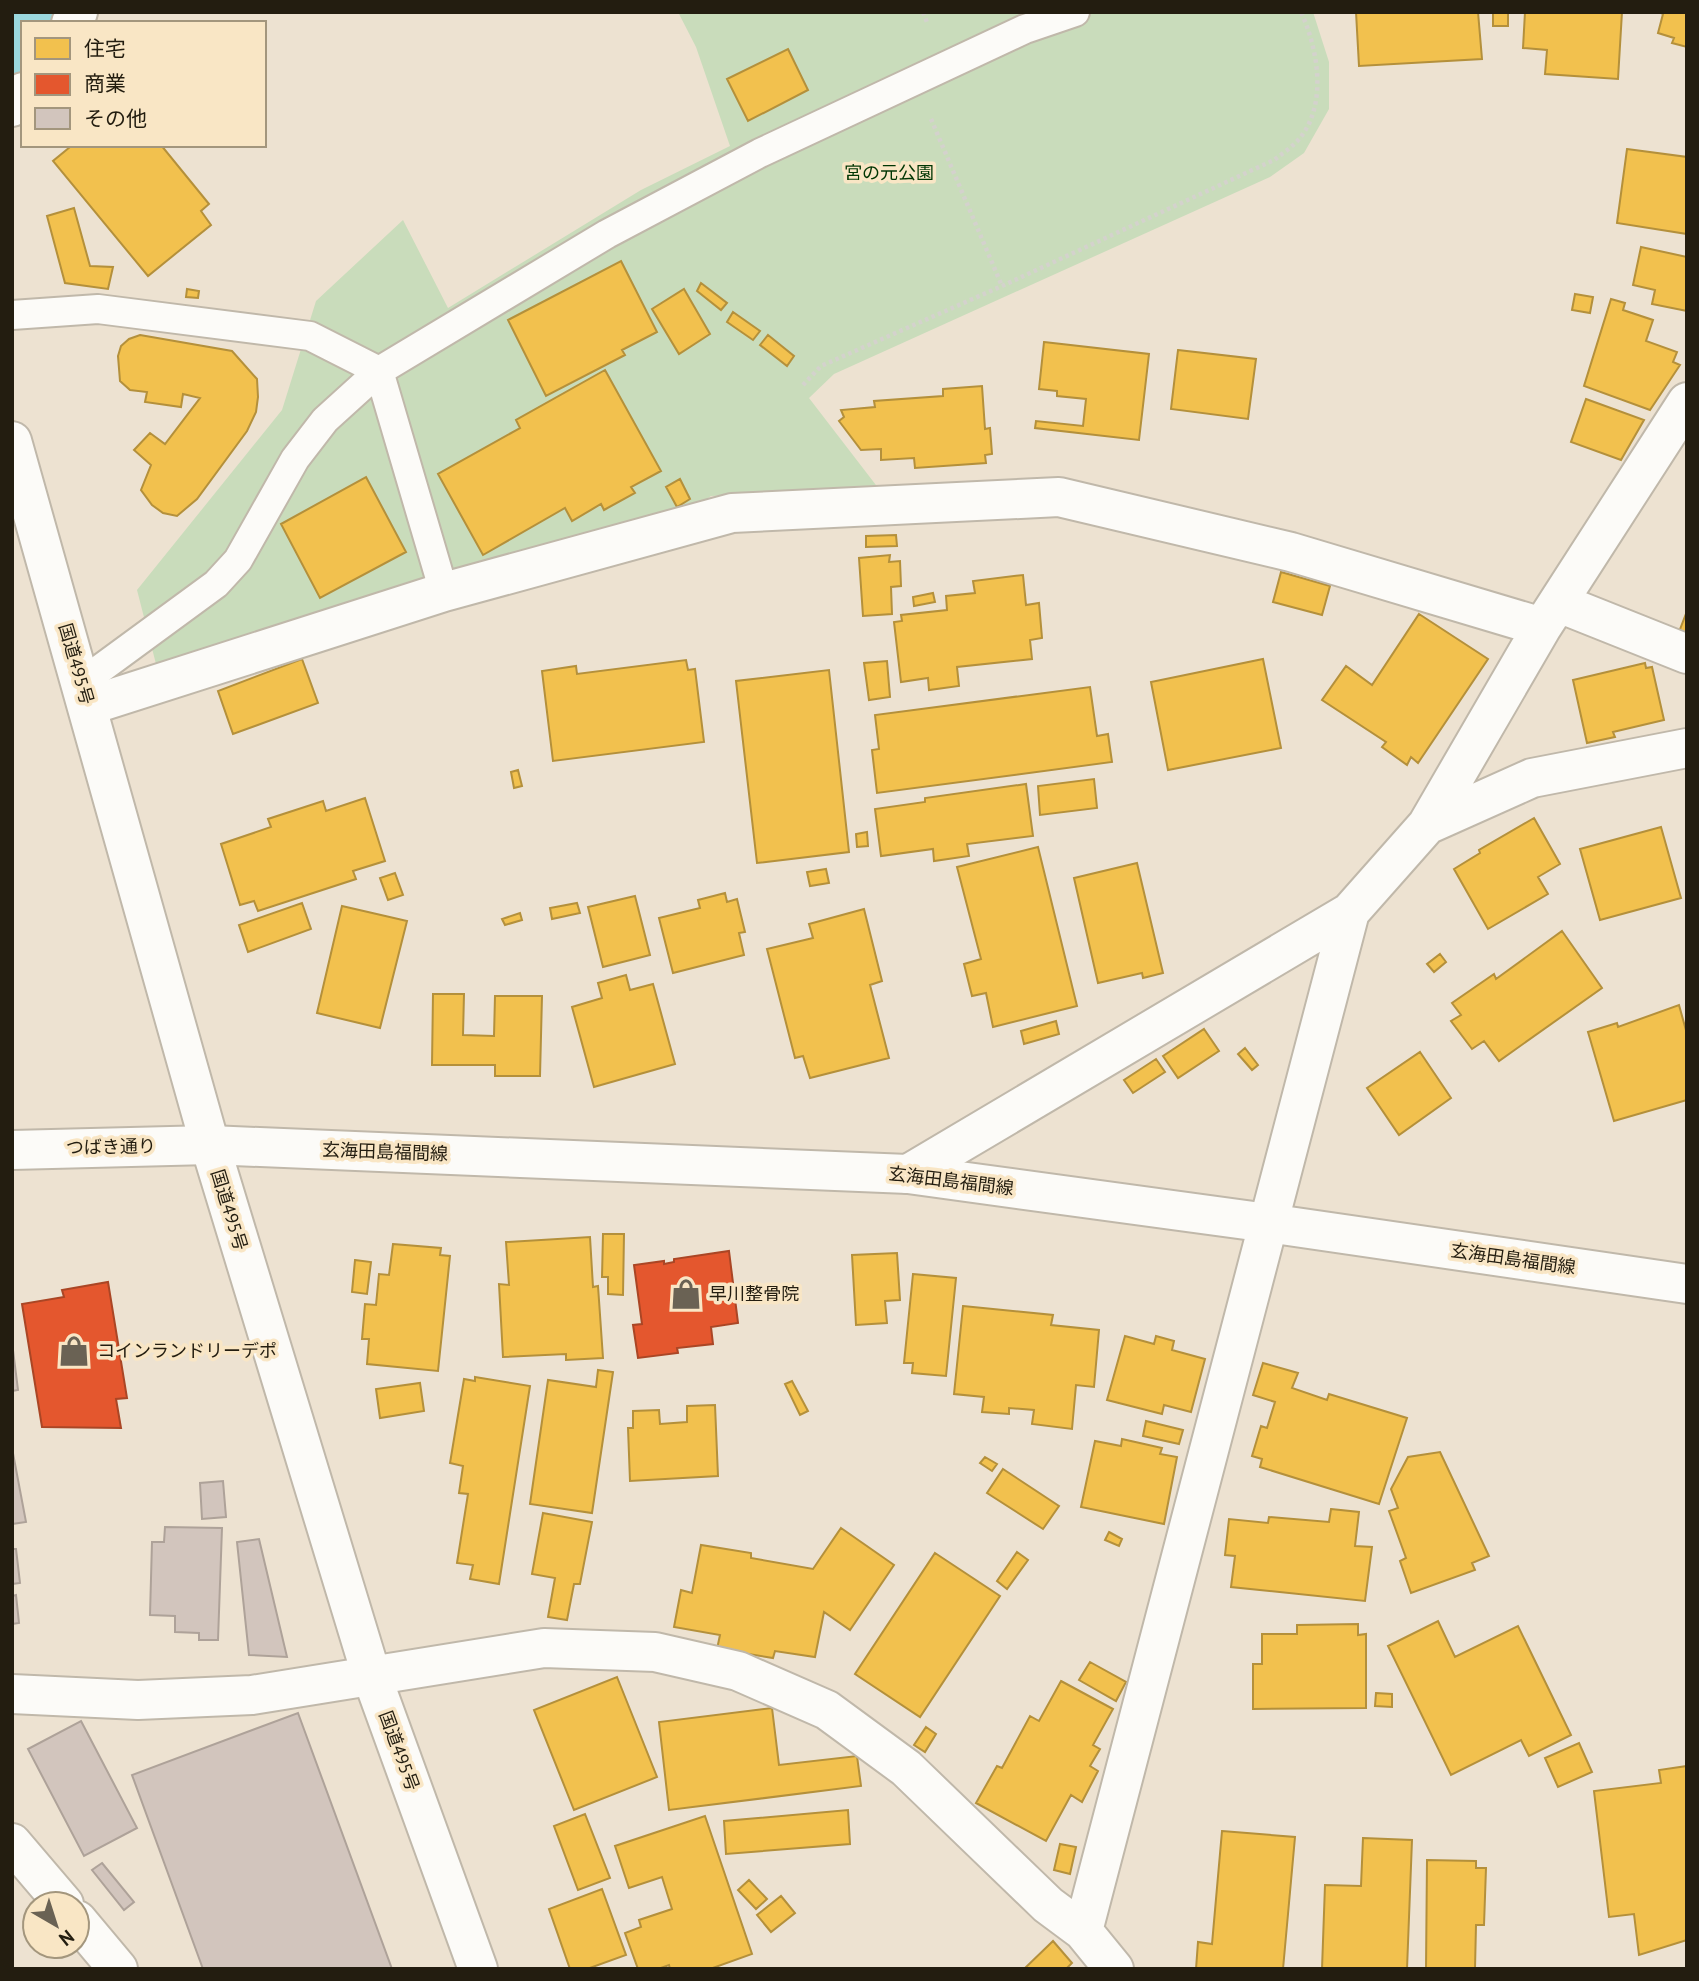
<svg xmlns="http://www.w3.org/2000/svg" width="1699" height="1981" font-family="'PT Sans','Noto Sans JP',sans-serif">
<rect width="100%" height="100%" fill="#ede2d1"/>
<path fill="#c9dcbb" d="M678 12H1313L1329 62V109L1304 153 1270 177 834 374 809 398 879 489 711 496 680 518 590 535 156 664 137 590 282 410 316 301 403 220 448 308 641 190 730 146 696 47Z"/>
<path fill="#f2c14e" stroke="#b4903b" stroke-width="2" d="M1356 12H1478L1482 59 1359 66Z
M1493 12H1508V26H1493Z
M1525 12H1622L1618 79 1545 74 1547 50 1523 48Z
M1659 12H1687V47L1672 43 1674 38 1658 33 1663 14Z
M788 49 808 90 748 121 727 79Z
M68 145H161L209 204 201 211 211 225 148 276 53 161 70 147Z
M1627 149 1687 157V234L1617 223Z
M74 208 90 266 113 267 108 289 65 283 47 216Z
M1641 247 1687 257V311L1652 304 1655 290 1633 285Z
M621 261 657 332 622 350 625 355 546 396 508 320Z
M701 283 727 303 721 310 697 291Z
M187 289 199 291 198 298 186 297Z
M684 289 710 334 679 354 652 309Z
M1575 294 1593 297 1590 313 1572 310Z
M1611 299 1625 303 1623 310 1653 320 1646 341 1677 352 1673 362 1680 365 1650 410 1584 386Z
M733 312 760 331 753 340 727 322Z
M140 335 232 351 257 379 258 397 256 412 247 431 197 499 177 516 163 513 152 505 141 490 151 465 134 450 150 433 165 444 200 398 183 394 181 407 145 402 147 392 130 390 120 381 118 356 121 346 129 339Z
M768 335 794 356 787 366 760 345Z
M1044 342 1149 354 1139 440 1035 428 1036 421 1083 426 1086 399 1057 396V391L1039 389Z
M1178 350 1256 359 1248 419 1171 409Z
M605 370 661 471 631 487 635 493 604 510 601 504 572 521 565 508 483 555 438 474 520 428 516 420Z
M982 386 985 429 990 428 992 454 985 455 986 463 915 468 914 458 881 460V449L861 450 839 421 844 417 841 410 875 407 874 401 943 396V389Z
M1586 399 1644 420 1621 460 1571 442Z
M366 477 406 552 320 598 281 524Z
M680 479 690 499 677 507 666 487Z
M896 535 897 546 866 547V536Z
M890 555 889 562 900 561 901 586 891 587 892 614 863 616 859 558Z
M1281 572 1330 586 1322 615 1273 602Z
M1023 575 1026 605 1039 603 1042 638 1030 640 1032 659 957 667 959 686 929 690 928 678 901 682 894 622 902 621 901 615 947 610 946 596 975 593 973 581Z
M933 593 935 602 914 606 913 597Z
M1687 611V635L1679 632Z
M1419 614 1488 659 1418 763 1411 757 1407 765 1382 747 1386 742 1322 700 1346 666 1372 685Z
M302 659 318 703 233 734 218 691Z
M1263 659 1281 748 1168 770 1151 682Z
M686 660 688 670 695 669 704 742 553 761 542 671 576 666 577 674Z
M887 661 890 697 869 700 864 663Z
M1645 663 1646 668 1652 667 1664 720 1613 732 1615 737 1587 743 1573 680Z
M829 670 849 852 757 863 736 681Z
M1090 687 1097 736 1108 734 1112 762 877 793 872 750 879 749 875 715Z
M518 770 522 786 514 788 511 772Z
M1094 779 1097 808 1040 815 1038 786Z
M1026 784 1033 836 967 844 969 856 934 861 933 849 881 856 875 809 925 802V798Z
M365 798 385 861 353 871 356 879 258 911 254 901 240 905 221 844 271 827 268 819 323 801 326 811Z
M1534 818 1560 864 1538 877 1548 894 1488 929 1454 869 1480 853 1479 850Z
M1661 827 1681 898 1600 920 1580 849Z
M867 832 868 846 857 847 856 834Z
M1038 847 1077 1006 993 1027 986 993 972 996 964 964 981 959 957 867Z
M1137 863 1163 973 1143 978 1142 973 1098 983 1074 878Z
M826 869 829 883 810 886 807 872Z
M395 873 403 895 388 900 380 878Z
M725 893 727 902 737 899 745 932 739 933 744 955 673 973 659 918 700 908 698 900Z
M635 896 650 955 603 967 588 907Z
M302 903 311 929 248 952 239 925Z
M577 903 580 913 552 919 550 908Z
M342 906 407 921 380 1028 317 1013Z
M864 909 882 981 870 985 889 1058 810 1078 803 1056 795 1058 767 949 813 938 809 924Z
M520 913 522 920 505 925 502 919Z
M1562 931 1602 988 1499 1061 1484 1041 1472 1049 1451 1021 1461 1015 1452 1003 1494 974 1496 979Z
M1440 954 1446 962 1434 972 1427 964Z
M626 975 630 990 653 984 675 1064 594 1087 572 1007 602 998 598 983Z
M433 994H464L463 1035 494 1036 495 996H542L540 1076H495V1065H432Z
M1679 1005 1687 1034V1100L1614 1121 1588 1032 1617 1023 1618 1027Z
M1056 1021 1059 1034 1024 1044 1021 1031Z
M1204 1029 1219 1051 1178 1078 1163 1056Z
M1245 1048 1258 1065 1252 1070 1238 1054Z
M1420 1052 1451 1098 1399 1135 1367 1088Z
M1156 1059 1165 1072 1133 1093 1124 1080Z
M603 1234H624L623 1295 608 1294V1277H602Z
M590 1237 593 1287 598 1286 603 1358 566 1360V1354L503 1357 499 1284 509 1285 506 1242Z
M393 1244 441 1248 440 1255 450 1256 438 1371 367 1364 369 1339H362L365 1304 376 1305 379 1274 389 1275Z
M897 1253 900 1300 885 1301 887 1323 856 1325 852 1255Z
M355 1260 371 1262 367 1294 352 1292Z
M913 1274 956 1278 946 1376 912 1373 913 1363H904Z
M963 1306 1053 1315 1051 1325 1099 1330 1094 1387 1076 1385 1072 1429 1032 1424 1034 1410 1009 1408V1414L982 1412 984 1397 954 1394Z
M1125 1336 1154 1344 1156 1336 1174 1341 1172 1350 1205 1359 1191 1412 1164 1405 1162 1414 1107 1400Z
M1263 1363 1298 1373 1292 1388 1327 1400 1329 1394 1407 1418 1379 1504 1260 1467 1262 1459 1252 1456 1261 1426 1267 1428 1275 1402 1253 1395Z
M598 1370 613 1372 592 1513 530 1504 548 1380 596 1387Z
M475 1377 530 1386 499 1584 470 1579 473 1565 457 1563 468 1494 459 1493 463 1466 450 1463 464 1379 475 1381Z
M792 1381 808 1411 800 1415 785 1384Z
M420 1383 424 1411 380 1418 376 1389Z
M715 1405 718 1476 630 1481 628 1428H633V1411L659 1410 660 1424 687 1422V1406Z
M1146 1421 1183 1430 1179 1444 1143 1436Z
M1122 1439 1162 1448 1160 1454 1177 1457 1164 1524 1081 1507 1095 1441 1121 1446Z
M1440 1452 1489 1556 1472 1563 1475 1570 1411 1593 1400 1561 1406 1558 1389 1511 1398 1508 1391 1489 1408 1457Z
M985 1457 997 1464 992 1471 980 1463Z
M1003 1469 1059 1506 1043 1529 987 1493Z
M1331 1509 1359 1512 1355 1546 1372 1547 1365 1601 1231 1587 1235 1556 1225 1555 1229 1519 1268 1523 1269 1517 1329 1522Z
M543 1513 592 1522 580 1584H574L567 1620 548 1617 555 1578 532 1574Z
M841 1528 894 1565 850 1630 824 1612 815 1657 775 1651 773 1658 717 1649 720 1635 674 1627 681 1590 692 1593 701 1545 751 1553V1558L813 1569Z
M1109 1532 1122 1539 1119 1546 1105 1540Z
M1017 1552 1028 1560 1007 1589 997 1581Z
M935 1553 1000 1596 920 1717 855 1674Z
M1438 1621 1455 1657 1518 1626 1571 1735 1529 1756 1521 1740 1451 1775 1388 1646Z
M1358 1624V1635L1366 1634V1708L1253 1709V1664H1262V1634H1297V1625Z
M1090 1662 1126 1682 1116 1701 1079 1680Z
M617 1677 657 1777 574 1810 534 1710Z
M1061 1681 1113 1709 1093 1745 1100 1749 1090 1766 1098 1771 1082 1802 1071 1795 1046 1841 976 1803 997 1766 1002 1768 1030 1716 1039 1721Z
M1376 1693 1392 1694V1707L1375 1706Z
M772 1708 779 1765 857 1756 861 1786 669 1810 659 1722Z
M926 1727 936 1734 925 1752 914 1745Z
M1579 1743 1592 1772 1558 1787 1545 1758Z
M1687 1766V1940L1639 1955 1634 1914 1609 1917 1594 1791 1661 1783 1659 1770Z
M848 1810 850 1844 726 1854 724 1821Z
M585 1814 610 1878 578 1890 554 1826Z
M705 1816 752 1954 710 1969H670L669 1965 658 1969H638L625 1933 641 1927 639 1920 672 1909 662 1877 629 1888 615 1846Z
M1222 1831 1295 1837 1283 1969H1196L1198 1942 1212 1944Z
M1363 1838 1412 1840 1407 1969H1322L1325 1885 1361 1886Z
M1060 1844 1076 1847 1070 1874 1054 1870Z
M1427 1860 1476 1861V1868H1486L1484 1925H1476L1475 1969H1426Z
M749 1880 767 1899 756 1909 738 1890Z
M602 1889 626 1955 587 1969H570L549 1909Z
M781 1896 795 1913 771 1932 757 1915Z
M1053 1941 1072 1963 1066 1969H1024Z"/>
<path fill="#e4572e" stroke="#aa4625" stroke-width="2" d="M729 1251 738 1323 711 1327 713 1344 677 1348 678 1353 638 1358 633 1325 642 1324 634 1265 664 1261V1264L674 1262V1259Z
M108 1282 127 1398 116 1399 121 1428 42 1427 22 1304 64 1297 62 1290Z"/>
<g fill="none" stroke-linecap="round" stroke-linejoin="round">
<path stroke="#9bd8de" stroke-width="102" d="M12 26 24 12"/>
</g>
<path fill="#d2c5bd" stroke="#aea299" stroke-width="2" d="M12 1342 18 1390 12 1391Z
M12 1448 26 1522 12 1524Z
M223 1481 226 1517 202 1519 200 1483Z
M165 1527 222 1528 218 1640H199V1633L175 1632V1616L150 1615 152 1542H164Z
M259 1539 287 1657 249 1655 237 1542Z
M12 1549H16L20 1583 12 1584Z
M16 1595 19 1623 12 1624V1596Z
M298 1713 392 1969H203L132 1775Z
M81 1721 137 1828 84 1856 28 1749Z
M102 1863 134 1902 124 1910 92 1870Z"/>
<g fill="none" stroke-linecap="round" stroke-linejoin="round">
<defs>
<path id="lane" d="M12 315 98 309 310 336 379 371 444 592
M81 683 216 584 238 560 295 459 325 420 379 371 607 234 760 153 1025 29 1075 12"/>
<path id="street" d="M71 23 78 12
M12 107 23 92
M1559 603 1687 654
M88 706 444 592 732 513 1059 497 1291 552 1542 627
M1427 825 1532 778 1687 748
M908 1174 1350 912 1427 825 1542 627 1687 402
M12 1694 138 1700 252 1695 544 1648 655 1652 738 1671 827 1710 906 1768 1048 1905 1083 1931 1114 1969
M12 1843 64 1904
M77 1920 118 1969
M1083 1931 1350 912"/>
<path id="secondary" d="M12 1150 210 1145 908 1174 1268 1223 1687 1284"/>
<path id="highway" d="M12 441 210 1145 371 1674 478 1969"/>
</defs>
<use href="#lane" stroke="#c0b8aa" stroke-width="32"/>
<use href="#street" stroke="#c0b8aa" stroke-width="42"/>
<use href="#secondary" stroke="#c0b8aa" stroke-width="42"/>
<use href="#highway" stroke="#c0b8aa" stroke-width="42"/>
<path stroke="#d4d2cd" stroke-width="4.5" stroke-dasharray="3.5 3.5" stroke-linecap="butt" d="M923 12 928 25
M931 119 1002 286
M803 385 821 366 1002 286 1274 160C1282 154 1292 147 1299 139 1328 105 1318 49 1301 12"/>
<use href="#lane" stroke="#fcfbf8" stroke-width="28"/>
<use href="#street" stroke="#fcfbf8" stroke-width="38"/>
<use href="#secondary" stroke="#fcfbf8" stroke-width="38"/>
<use href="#highway" stroke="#fcfbf8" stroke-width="38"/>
</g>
<defs>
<symbol id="shop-bare" viewBox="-9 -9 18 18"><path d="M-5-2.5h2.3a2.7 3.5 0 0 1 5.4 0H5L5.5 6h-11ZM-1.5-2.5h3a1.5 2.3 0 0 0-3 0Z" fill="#6a6254" stroke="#f9e6c5" stroke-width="2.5" paint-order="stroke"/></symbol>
</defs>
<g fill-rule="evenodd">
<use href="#shop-bare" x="664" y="1272" width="44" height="44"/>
<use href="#shop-bare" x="52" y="1329" width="44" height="44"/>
</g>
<g text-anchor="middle" stroke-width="7" stroke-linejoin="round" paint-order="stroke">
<g font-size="18" fill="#003603" stroke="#f9e6c5">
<text x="889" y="179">宮の元公園</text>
</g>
<g font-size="18" fill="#231d10" stroke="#f9e6c5">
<text transform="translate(76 664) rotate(74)" y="6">国道495号</text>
<text transform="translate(111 1147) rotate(-1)" y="6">つばき通り</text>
<text transform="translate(385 1152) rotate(2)" y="6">玄海田島福間線</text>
<text transform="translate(951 1181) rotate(7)" y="6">玄海田島福間線</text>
<text transform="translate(229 1210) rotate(73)" y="6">国道495号</text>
<text transform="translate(1513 1259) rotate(8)" y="6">玄海田島福間線</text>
<text transform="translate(399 1751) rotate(70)" y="6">国道495号</text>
</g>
<g font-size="18" fill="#231d10" stroke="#f9e6c5" text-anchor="start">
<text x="709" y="1300">早川整骨院</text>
<text x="97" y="1357">コインランドリーデポ</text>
</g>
</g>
<rect width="1699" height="1981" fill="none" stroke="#231d10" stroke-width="28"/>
<rect x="21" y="21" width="245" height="126" fill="#f9e6c5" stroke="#a3967d" stroke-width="2"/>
<rect x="35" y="38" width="35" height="21" fill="#f2c14e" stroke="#a3967d" stroke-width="2"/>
<text x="84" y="56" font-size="21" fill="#231d10">住宅</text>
<rect x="35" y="74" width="35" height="21" fill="#e4572e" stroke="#a3967d" stroke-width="2"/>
<text x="84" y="91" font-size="21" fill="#231d10">商業</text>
<rect x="35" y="108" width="35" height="21" fill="#d2c5bd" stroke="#a3967d" stroke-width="2"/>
<text x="84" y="126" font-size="21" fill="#231d10">その他</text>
<g transform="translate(56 1925) rotate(141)"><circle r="33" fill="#f9e6c5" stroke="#a3967d" stroke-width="2"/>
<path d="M0-5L12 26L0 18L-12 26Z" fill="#6a6254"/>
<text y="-10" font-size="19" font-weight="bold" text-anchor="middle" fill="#231d10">N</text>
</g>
</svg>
